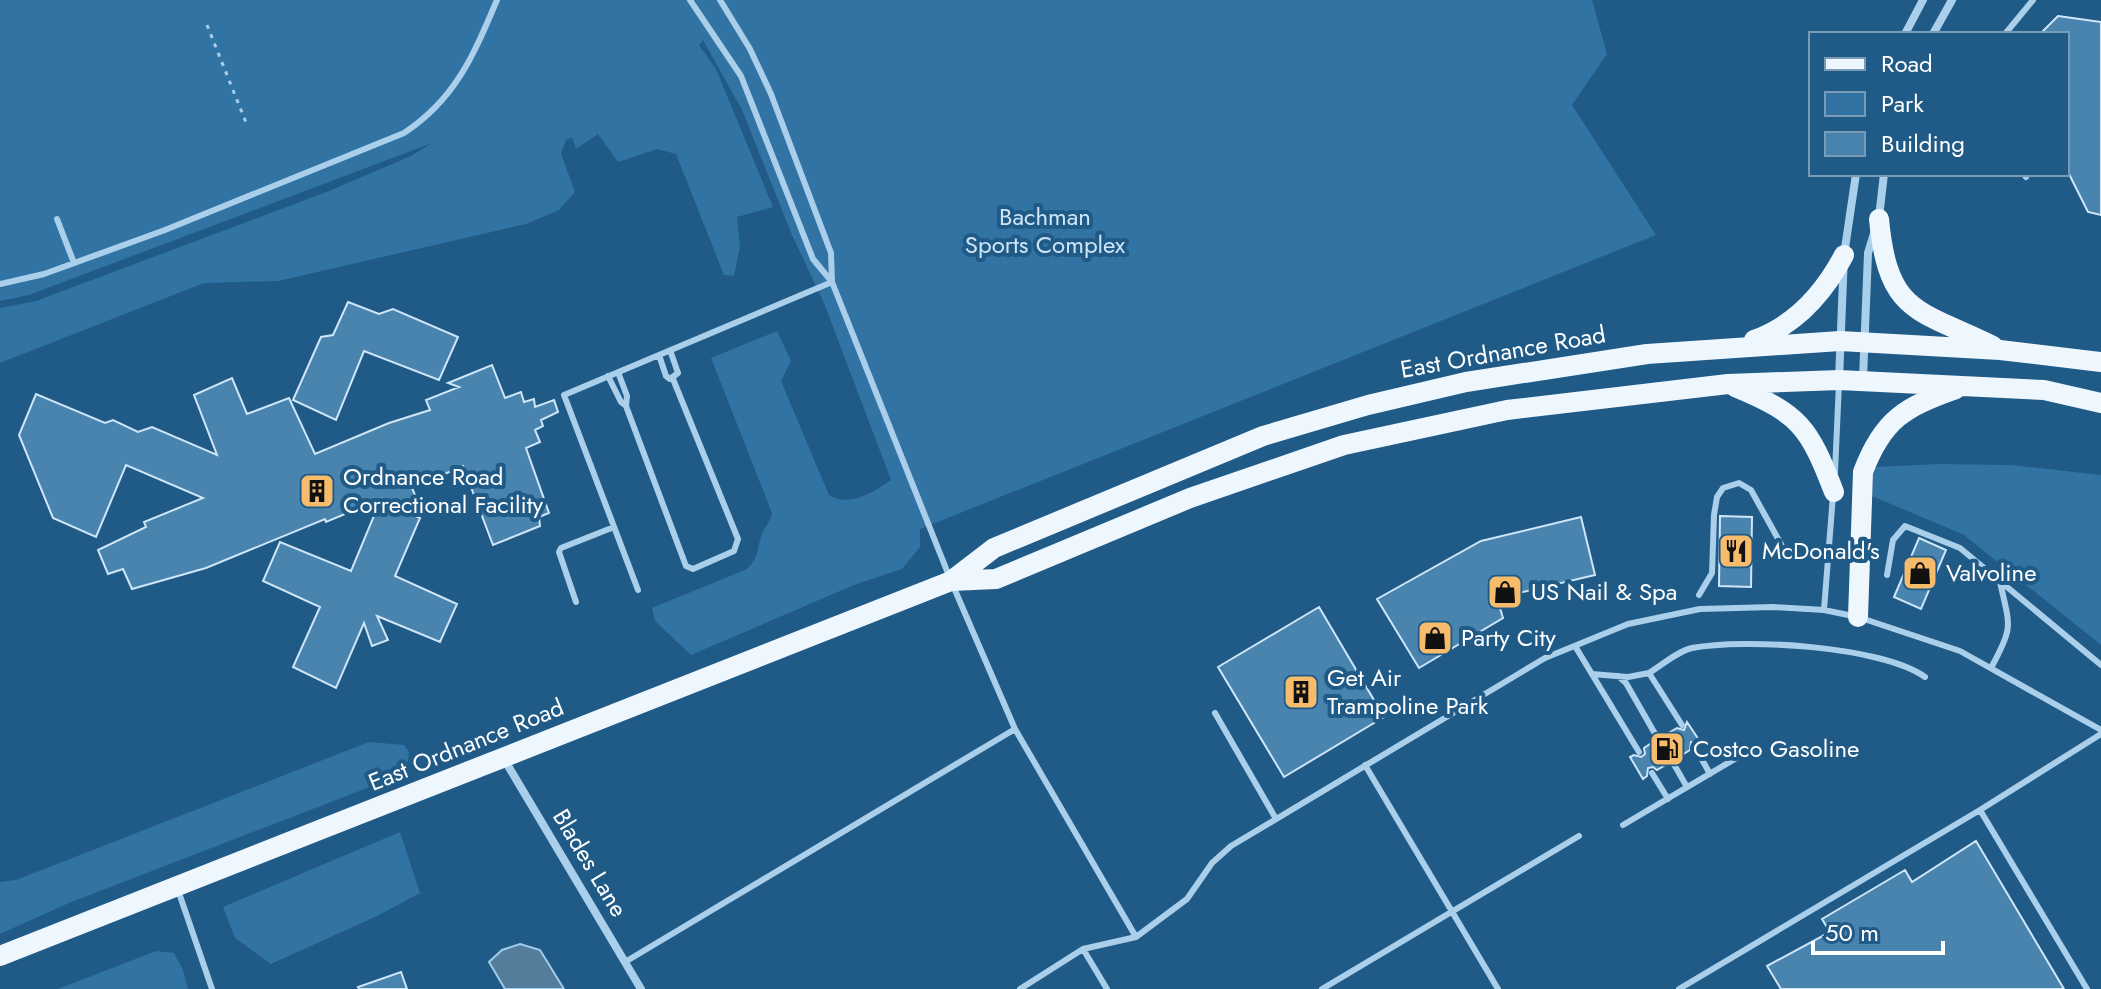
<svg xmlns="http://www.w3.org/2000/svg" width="2101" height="989" font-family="Jost,sans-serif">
<rect width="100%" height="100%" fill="#205a86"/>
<path fill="#3173a2" d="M0 0H1592L1607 54 1572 105 1656 235 920 529V547L902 569 854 585 691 655 655 621 652 608 747 569C761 556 756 547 763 532 766 525 770 522 772 513L711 358 777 331 791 361 781 381 829 495C850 508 873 492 891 480L824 303 792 235 742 110 703 40 699 45 716 69 773 207 737 217 740 246 734 276 724 275 676 154 657 149 618 162 598 134 576 149 572 137 566 140 561 154 575 192 559 210 526 224 278 281 204 283 0 363V308L36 301 329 191 411 156 432 143 29 295 0 301Z
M1939 464 2011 465 2101 475V645L1964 535 1872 496 1873 467Z
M369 742 404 745 409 752 406 773 69 903 0 934V882L16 880Z
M400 832 420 893 377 916 271 964 235 938 223 907Z
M156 951 174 953 183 970 188 989H58Z"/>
<path fill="#547c9b" stroke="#9ecceb" stroke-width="2" d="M520 944 540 950 564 989H505L489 962 502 950Z"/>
<path fill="#4984af" stroke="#cee6f7" stroke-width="2" d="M2058 16 2101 22V215L2088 212 2067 170V34H2040Z
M348 302 379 314 393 309 458 337 439 380 364 351 336 420 293 400 321 337 333 335Z
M492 365 505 398 521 392 524 402 534 399 535 407 554 400 558 412 541 420 543 426 535 430 540 442 526 448 549 513 539 517 540 526 493 545 463 466 412 488 415 495 407 512 420 518 395 576 457 604 440 642 377 616 388 640 372 646 364 623 336 688 293 667 320 607 263 581 280 542 351 571 381 499 326 522 325 519 206 568 132 589 123 569 108 574 98 550 146 527 144 522 203 498 126 465 96 537 53 518 19 435 36 394 105 423 113 420 138 432 152 427 217 455 194 395 232 378 247 414 289 398 315 454 389 423 430 410 426 400 459 387 448 383Z
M1720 516 1752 517 1751 587 1719 586Z
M1581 517 1595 575 1497 598 1503 618 1419 668 1377 599 1481 541Z
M1919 538 1946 550 1921 609 1894 597Z
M1319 607 1384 717 1284 777 1218 667Z
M1687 722 1701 743 1691 742 1690 750 1677 758 1668 756 1667 764 1657 770 1653 767 1648 768 1647 776 1643 779 1630 757 1634 755 1641 757 1645 754 1644 748 1653 742 1662 744 1663 736 1677 728 1684 730Z
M1976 841 2064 989H1781L1767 966 1830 932 1822 919 1905 870 1912 882Z
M401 972 407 989H359L358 987Z"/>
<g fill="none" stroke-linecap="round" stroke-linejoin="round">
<path stroke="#aacfea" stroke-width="3" stroke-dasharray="4 6" stroke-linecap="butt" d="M207 25 247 125"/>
<path stroke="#aacfea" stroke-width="6" d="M690 0 741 76 813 259 832 282
M720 0 750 49 771 94 831 253 832 282
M2005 34 2033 0
M2024 174 2026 177
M57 219 74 263
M0 284 44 274 165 230 404 133C456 99 474 54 497 0
M659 355 666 376 670 379 678 373 670 350
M618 372 627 396 626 406
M608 376 621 402 626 406 686 566 693 569 734 551 738 539 673 379
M1835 472 1839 383
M1887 575 1893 540 1905 526 1960 548 2101 665
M638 590 564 395 832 282 951 581 1015 729 1136 937 1187 899 1212 863 1231 846 1545 658 1628 624 1700 609 1773 607 1824 610 1858 617 1960 651 2101 730
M1699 595 1712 573 1714 515 1717 497 1723 488 1739 483 1751 490 1786 553
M576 602 559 552 561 548 614 527
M1824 610 1833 495
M1575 646 1639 752
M1991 668C2014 626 2010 627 2000 582
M1649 673C1662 665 1678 651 1692 648 1744 638 1882 646 1925 677
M1592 674 1628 677 1649 673 1682 725
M1618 676 1626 683 1658 739
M1215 713 1276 819
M1695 747 1710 774
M1672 761 1687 787
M1365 765 1498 989
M1652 773 1668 799
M1980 810 2087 989
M1623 825 1750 750
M178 890 212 989
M1083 949 1107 989
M625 962 1015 729
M1020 989 1083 949 1136 937
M1322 989 1579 836
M1679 989 1980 810 2101 734"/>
<path stroke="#aacfea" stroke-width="8" d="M1905 34 1923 0
M1933 34 1952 0
M1879 217 1884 174
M1863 379 1868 253 1875 230
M1839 380 1844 255 1856 174
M504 759 641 989"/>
<path stroke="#eef6fe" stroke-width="20" d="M1879 219C1888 315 1918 309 1993 346
M1754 340C1796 325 1824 293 1844 255
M1735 387C1800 414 1809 427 1834 492
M951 581 996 579 1190 498 1344 445 1507 410 1728 384 1839 380 2044 390 2101 403
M1858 617 1863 472C1883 419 1905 407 1956 389
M0 956 951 581 994 548 1263 436 1368 405 1466 382 1647 354 1840 341 2000 350 2101 362"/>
</g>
<defs>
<symbol id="building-square" viewBox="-11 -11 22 22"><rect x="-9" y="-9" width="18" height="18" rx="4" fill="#f7bc6b" stroke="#205a86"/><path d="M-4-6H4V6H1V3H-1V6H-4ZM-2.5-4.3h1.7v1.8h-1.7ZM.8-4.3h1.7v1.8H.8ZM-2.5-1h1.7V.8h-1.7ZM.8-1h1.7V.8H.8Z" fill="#111"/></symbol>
<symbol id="restaurant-square" viewBox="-11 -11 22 22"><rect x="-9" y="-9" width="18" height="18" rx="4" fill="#f7bc6b" stroke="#205a86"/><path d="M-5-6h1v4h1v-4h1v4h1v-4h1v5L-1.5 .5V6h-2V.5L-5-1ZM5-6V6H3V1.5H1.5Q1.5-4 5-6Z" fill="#111"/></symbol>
<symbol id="shop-square" viewBox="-11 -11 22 22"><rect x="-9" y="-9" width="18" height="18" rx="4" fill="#f7bc6b" stroke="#205a86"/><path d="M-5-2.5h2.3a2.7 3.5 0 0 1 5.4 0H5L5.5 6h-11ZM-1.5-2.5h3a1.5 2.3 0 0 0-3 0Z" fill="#111"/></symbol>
<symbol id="fuel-square" viewBox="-11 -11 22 22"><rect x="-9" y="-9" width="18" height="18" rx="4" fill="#f7bc6b" stroke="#205a86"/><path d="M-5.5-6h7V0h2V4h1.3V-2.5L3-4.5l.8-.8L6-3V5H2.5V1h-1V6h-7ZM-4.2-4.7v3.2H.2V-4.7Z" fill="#111"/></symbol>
</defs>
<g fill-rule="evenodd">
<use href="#building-square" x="297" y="471" width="40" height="40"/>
<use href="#restaurant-square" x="1716" y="531" width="40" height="40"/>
<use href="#shop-square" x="1900" y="553" width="40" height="40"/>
<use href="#shop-square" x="1485" y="572" width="40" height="40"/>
<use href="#shop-square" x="1415" y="618" width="40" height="40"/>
<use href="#building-square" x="1281" y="672" width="40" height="40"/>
<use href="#fuel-square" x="1647" y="729" width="40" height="40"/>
</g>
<g text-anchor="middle" stroke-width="8" stroke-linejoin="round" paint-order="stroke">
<g font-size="24" fill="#cee6f7" stroke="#205a86">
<text x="1045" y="225">Bachman<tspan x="1045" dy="28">Sports Complex</tspan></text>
</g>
<g font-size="24" fill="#fff" stroke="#205a86">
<text transform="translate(1503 352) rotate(-10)" y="8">East Ordnance Road</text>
<text transform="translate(466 745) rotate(-22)" y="8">East Ordnance Road</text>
<text transform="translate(590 863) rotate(59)" y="8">Blades Lane</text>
</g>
<g font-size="24" fill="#fff" stroke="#205a86" text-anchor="start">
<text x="343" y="485">Ordnance Road<tspan x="343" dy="28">Correctional Facility</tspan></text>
<text x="1762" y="559">McDonald's</text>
<text x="1946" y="581">Valvoline</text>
<text x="1531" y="600">US Nail &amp; Spa</text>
<text x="1461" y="646">Party City</text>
<text x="1327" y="686">Get Air<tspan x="1327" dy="28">Trampoline Park</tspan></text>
<text x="1693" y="757">Costco Gasoline</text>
</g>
</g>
<rect x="1809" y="32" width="260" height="144" fill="#205a86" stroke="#799cb6" stroke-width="2"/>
<rect x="1825" y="58" width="40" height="12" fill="#eef6fe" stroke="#799cb6" stroke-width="2"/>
<text x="1881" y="72" font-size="24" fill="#ffffff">Road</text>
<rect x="1825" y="92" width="40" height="24" fill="#3173a2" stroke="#799cb6" stroke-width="2"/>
<text x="1881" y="112" font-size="24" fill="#ffffff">Park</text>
<rect x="1825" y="132" width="40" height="24" fill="#4984af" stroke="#799cb6" stroke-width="2"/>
<text x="1881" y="152" font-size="24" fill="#ffffff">Building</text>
<path d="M1813 941v12h130v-12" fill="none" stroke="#ffffff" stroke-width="4"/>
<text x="1825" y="941" font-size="24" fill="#ffffff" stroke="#205a86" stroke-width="6" paint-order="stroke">50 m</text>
</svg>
